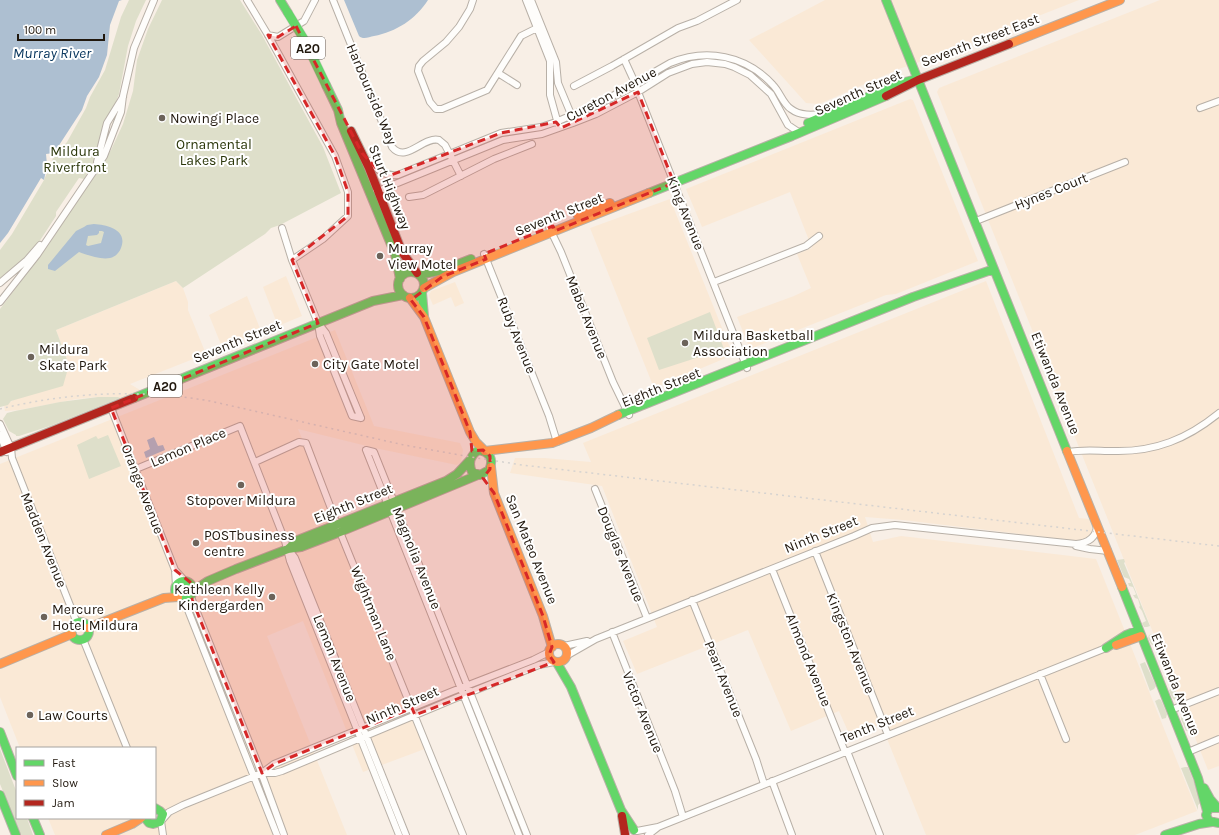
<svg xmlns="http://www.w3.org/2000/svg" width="1219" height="835" font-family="Karla,sans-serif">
<rect width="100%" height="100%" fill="#f8efe6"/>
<path fill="#fae9d6" d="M825 0H1079L927 60H925L899 69 819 104 806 103 749 40Z
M1160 0H1219V766L1208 770 937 92 939 88Z
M910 99 913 100 978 261 896 294 886 295 750 349 737 317 794 296 811 288 797 254 812 248 790 192 702 227 686 189Z
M670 199 733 355 654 388 590 228Z
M286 276 302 316 278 326 263 287Z
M176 281 183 288 188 302V310L206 354 130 384 140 390 120 398 97 397 77 399 19 410 5 411 4 406 69 365 56 330Z
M986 281 1079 518 1089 519 1092 526V533L1088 539 1080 541 903 520 865 517 873 542 901 536 1096 559 1197 811 1135 835H926L881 724 850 736 839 711 791 731 748 630 637 674 623 641 657 627 602 486 510 473 515 458H544L591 462 583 443Z
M455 282 464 303 455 307 451 297 433 305 429 296 431 291Z
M247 296 261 331 222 347 209 315Z
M335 330 374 426 460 443 463 450 461 462 457 465 375 448 298 429 430 747 363 772 303 621 267 636 347 835H55L48 818H155V748H20L0 697V464Z"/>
<path fill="#dedfca" d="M129 0H146L136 21 128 46 119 94 114 107 106 120 102 130 99 145 94 161 84 179 79 178 56 212V216L39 242 26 257 0 278V250L12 234 44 180 53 158 67 142 86 108 90 97 105 70 121 17Z
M162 0H240L262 35 323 147 341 193 280 225 271 228 265 234 183 288 176 281 56 330 69 365 63 386 11 401 8 405 0 407V309L47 247 111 150 123 124 133 91 137 60 148 29Z
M710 312 724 349 659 370 647 338Z
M98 397H118L120 398 50 426 19 436H16V435L9 431 3 419 7 413 15 411 60 402Z
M108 435 121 466 89 479 77 445 96 436 98 439Z
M1124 559 1125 562 1124 563 1150 626 1147 627H1144L1142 623 1146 621 1142 611 1139 607 1140 606 1138 599 1135 598 1133 595H1135L1136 594 1133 587 1129 586 1128 583H1131L1129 579 1124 577 1117 560Z
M1153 634 1179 700V701C1172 700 1171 696 1169 690L1173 687 1170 680 1166 678 1168 675 1157 647 1151 644 1148 638 1149 635Z
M1145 662 1156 686 1154 689 1150 691 1140 664Z
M1159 699 1161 700 1167 714 1166 718 1162 719 1155 701Z
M1183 712 1188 715 1193 729 1186 731 1181 719Z
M0 749 17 793V818H27L33 835H21L0 784Z
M1185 767H1188L1202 802 1198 805V810L1181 768Z"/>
<path fill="#adbfd1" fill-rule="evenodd" d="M0 0H122L119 1 110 25 107 55 99 77 87 96 82 110 54 153 46 154 47 165 44 180 41 178 8 233 0 243Z
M344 0H428C416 19 396 32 374 36 369 37 363 40 359 36Z
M94 224C108 225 128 230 121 248 119 253 115 257 110 258 101 260 87 255 79 252L55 271 48 269V265L76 231 84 227 87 225ZM99 231H102L104 232 101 243 88 246 86 245 88 236 97 235 99 233Z
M154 437 158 446 163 445 165 450 146 458 144 452 150 449 147 440Z"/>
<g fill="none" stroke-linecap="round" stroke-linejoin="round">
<defs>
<path id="street" d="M247 0 268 35 335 156 348 192V216L323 239 292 260
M333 0 392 147C406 164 423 136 439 140L445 145 461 176
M473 0 470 9 459 27 446 42 423 61 419 66 418 71 430 102 436 109H442L487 90 521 36 541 26
M526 0 550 61V95L558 124
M531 0 556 62 558 83 573 119
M268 35 278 37 304 21 315 0
M624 59 635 83 638 92 747 368
M498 73 517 85
M574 86 612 66 678 28 697 21 737 0
M1200 108 1219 101
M370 161C377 170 386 177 398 175L501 133 541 127 556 122 602 102 670 63C706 48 746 55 773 85 780 92 783 104 791 109 800 116 812 115 823 114
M97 162 107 123 123 97
M376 190 378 191 503 140 542 134 573 123 596 114 638 92 668 73 692 64 707 62 725 64 734 67 750 75 771 94 788 125 800 133
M409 197 423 195 494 159 532 144
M976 221 1125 162
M549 227 561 252 613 382 629 415
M282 228 292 260 318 323 320 336 352 416 361 418
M484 254 549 416 557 442
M714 282 806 246 819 236
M0 283 27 260 40 245
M0 302 37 255 104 156 121 112 123 96 134 48 154 0
M319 324 326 333 361 418
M111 408 175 570 176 586
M0 424 11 448 12 458 77 623
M0 435 7 452
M1068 452C1084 449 1098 451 1114 451 1155 452 1187 439 1219 413
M255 462 299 442 306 443 340 532 463 835
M136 469 240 426 285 541 290 561 399 835
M595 489 647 618
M1076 546 1090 549 1108 551
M289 550 295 558 406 835
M815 551 888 735
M772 569 845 752
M175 570 185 581
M191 597 258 764 284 835
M184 600 277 835
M692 600 756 759 764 784
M612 632 675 791 683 817
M83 639 127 748
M564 646 587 641
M568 655 596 639 854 536 872 528 895 525 1076 544C1088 543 1096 538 1097 526
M1040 674 1066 739
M1171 710 1219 691
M847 751 880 835
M1188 752 1219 739
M262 773H275L282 771 456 698 539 665 554 662
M772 781 792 835
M162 820 169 812 183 805 262 773 274 764 453 691 533 660 549 652
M161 821 163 835
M637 831 658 827 1106 648
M519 835 366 450 374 452 527 835
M648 835 657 828"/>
<path id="fast" d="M280 0 288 13
M886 0 1067 451
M326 85 338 110 341 123 395 254 400 279
M808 123 897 84 913 80
M649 193 792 136 886 96
M398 285a13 13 0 1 1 26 0a13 13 0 1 1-26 0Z
M419 275 443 270 471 259
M422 293 424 316
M134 398 373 301 403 295
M618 415 913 297 994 269
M479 450C490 452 494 460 489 470L480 475 472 472C468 463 470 455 479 450Z
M288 549 298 540 446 481 457 474 470 460
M175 590a9 9 0 1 1 18 0a9 9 0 1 1-18 0Z
M1122 587 1198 778 1207 811
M193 591 208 581 236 569 288 549 301 547 340 532 478 475
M71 631a9 9 0 1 1 18 0a9 9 0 1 1-18 0Z
M1106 648 1126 635 1139 630
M557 663 571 687 621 810 634 830
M0 732 17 776
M1204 788 1210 799 1217 807
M0 795 16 835
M1219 808H1209L1206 815 1209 821 1219 823
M33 818 40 835
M145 818 149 823 153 824 160 822 163 814 160 811 155 808
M1165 835 1199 824 1212 822"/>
<path id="slow" d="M1009 44 1120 0
M578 216 610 203
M424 288 453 272 649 193
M410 298 424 317 470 432 476 442 485 451
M485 451 552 443 591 428 618 415
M1067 451 1122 587
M491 467 494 493 543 616 552 647
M88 628 164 598 178 597
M549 653a9 9 0 1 1 18 0a9 9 0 1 1-18 0Z
M1116 645 1141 636
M0 664 72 634
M106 835 132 824 141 818"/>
<path id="jam" d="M886 96 918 80 1009 44
M351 131 369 168 402 252 417 273
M0 452 134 398
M622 816 625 834"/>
</defs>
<use href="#street" stroke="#b8b0a7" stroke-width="8"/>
<use href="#fast" stroke="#b8b0a7" stroke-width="10"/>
<use href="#slow" stroke="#b8b0a7" stroke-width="10"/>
<use href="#jam" stroke="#b8b0a7" stroke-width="10"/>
<use href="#street" stroke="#fefdfb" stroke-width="6"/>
<use href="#fast" stroke="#63d668" stroke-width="8"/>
<use href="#slow" stroke="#ff974d" stroke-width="8"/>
<use href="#jam" stroke="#b3261e" stroke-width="8"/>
<path stroke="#d6d3d0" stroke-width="1.5" stroke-dasharray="2 4" stroke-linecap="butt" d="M0 409C69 392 140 389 210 401L404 445 471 457 522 465 1219 546"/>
<defs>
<path id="fast-bridge" d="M288 13 305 41 326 85"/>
</defs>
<use href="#fast-bridge" stroke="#d0cbc6" stroke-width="10" stroke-linecap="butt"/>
<use href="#fast-bridge" stroke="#63d668" stroke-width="9"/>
</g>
<path fill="#d62828" fill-opacity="0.2" stroke="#d62828" stroke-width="3" stroke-dasharray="8 5" stroke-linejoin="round" d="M296 26 362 153 377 169 391 175 501 133 556 122 561 128 638 92 674 183 555 231 553 226 484 254 486 259 442 277 411 300 424 317 470 432 472 451 483 450 490 456V469L483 478 494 493 543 616 552 647 549 655 554 662 415 715 412 708 274 764 262 773 191 597 195 586 175 570 111 408 318 323 292 260 348 216V192L335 156 268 35 278 37Z"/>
<g fill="#6c635a" stroke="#fff" stroke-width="1.5">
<circle cx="162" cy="118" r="4"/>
<circle cx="380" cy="256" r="4"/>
<circle cx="685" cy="343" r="4"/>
<circle cx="31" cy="357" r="4"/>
<circle cx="315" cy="364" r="4"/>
<circle cx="241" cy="485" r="4"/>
<circle cx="196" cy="543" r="4"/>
<circle cx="272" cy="597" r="4"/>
<circle cx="44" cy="617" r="4"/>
<circle cx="30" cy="715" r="4"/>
</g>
<g text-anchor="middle" stroke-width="4" stroke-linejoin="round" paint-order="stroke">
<g fill="#fff" stroke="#645d56" stroke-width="1">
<rect x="291" y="37" width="34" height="22" rx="3"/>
<rect x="148" y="375" width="34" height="22" rx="3"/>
</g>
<g font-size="13" font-weight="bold" fill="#21180e">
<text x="308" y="53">A20</text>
<text x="165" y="391">A20</text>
</g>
<g font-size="14" fill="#21180e" stroke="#fff">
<text transform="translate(980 40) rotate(-21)" y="5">Seventh Street East</text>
<text transform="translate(858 92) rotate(-24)" y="5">Seventh Street</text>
<text transform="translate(372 94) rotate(67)" y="5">Harbourside Way</text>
<text transform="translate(611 94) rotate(-28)" y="5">Cureton Avenue</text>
<text transform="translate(390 187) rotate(68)" y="5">Sturt Highway</text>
<text transform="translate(1051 191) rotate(-22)" y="5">Hynes Court</text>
<text transform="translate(686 213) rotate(68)" y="5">King Avenue</text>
<text transform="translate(559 214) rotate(-22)" y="5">Seventh Street</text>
<text transform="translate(587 317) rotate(68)" y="5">Mabel Avenue</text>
<text transform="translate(517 335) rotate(68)" y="5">Ruby Avenue</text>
<text transform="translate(237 341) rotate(-22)" y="5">Seventh Street</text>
<text transform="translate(1056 383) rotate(68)" y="5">Etiwanda Avenue</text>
<text transform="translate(661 387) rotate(-22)" y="5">Eighth Street</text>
<text transform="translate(188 447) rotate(-23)" y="5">Lemon Place</text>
<text transform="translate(143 489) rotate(69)" y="5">Orange Avenue</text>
<text transform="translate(353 503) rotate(-22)" y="5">Eighth Street</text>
<text transform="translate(821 534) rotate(-22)" y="5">Ninth Street</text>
<text transform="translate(44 540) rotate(68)" y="5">Madden Avenue</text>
<text transform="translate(532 549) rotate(68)" y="5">San Mateo Avenue</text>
<text transform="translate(621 554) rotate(68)" y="5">Douglas Avenue</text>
<text transform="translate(417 558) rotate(68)" y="5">Magnolia Avenue</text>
<text transform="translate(374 613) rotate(68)" y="5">Wightman Lane</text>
<text transform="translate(851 643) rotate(68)" y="5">Kingston Avenue</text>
<text transform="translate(335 658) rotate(68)" y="5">Lemon Avenue</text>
<text transform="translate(809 660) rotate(68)" y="5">Almond Avenue</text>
<text transform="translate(724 679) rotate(68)" y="5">Pearl Avenue</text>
<text transform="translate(1176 684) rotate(68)" y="5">Etiwanda Avenue</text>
<text transform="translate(402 705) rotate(-23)" y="5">Ninth Street</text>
<text transform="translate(643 712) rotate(68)" y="5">Victor Avenue</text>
<text transform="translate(877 724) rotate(-22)" y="5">Tenth Street</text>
</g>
<g font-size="14" fill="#21180e" stroke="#fff" text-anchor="start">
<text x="170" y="123">Nowingi Place</text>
<text x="388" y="253">Murray<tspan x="388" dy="16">View Motel</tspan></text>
<text x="693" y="340">Mildura Basketball<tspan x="693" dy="16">Association</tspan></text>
<text x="39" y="354">Mildura<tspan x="39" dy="16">Skate Park</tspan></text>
<text x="323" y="369">City Gate Motel</text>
<text x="241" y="505" text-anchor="middle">Stopover Mildura</text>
<text x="204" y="540">POSTbusiness<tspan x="204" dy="16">centre</tspan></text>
<text x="264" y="594" text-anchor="end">Kathleen Kelly<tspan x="264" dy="16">Kindergarden</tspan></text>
<text x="52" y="614">Mercure<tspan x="52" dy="16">Hotel Mildura</tspan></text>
<text x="38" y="720">Law Courts</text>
</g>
<g font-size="14" fill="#2a3609" stroke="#fff">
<text x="214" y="149">Ornamental<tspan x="214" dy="16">Lakes Park</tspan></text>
<text x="75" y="156">Mildura<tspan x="75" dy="16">Riverfront</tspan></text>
</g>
<g font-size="15" font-style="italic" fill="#0c3960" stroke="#fff">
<text x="52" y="58">Murray River</text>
</g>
</g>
<rect x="16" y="747" width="140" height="72" fill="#ffffff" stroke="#a6a39f"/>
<rect x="24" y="760" width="20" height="6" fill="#63d668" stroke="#a6a39f"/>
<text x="52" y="767" font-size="12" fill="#21180e">Fast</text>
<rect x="24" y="780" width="20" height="6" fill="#ff974d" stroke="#a6a39f"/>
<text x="52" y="787" font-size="12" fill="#21180e">Slow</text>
<rect x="24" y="800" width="20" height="6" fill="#b3261e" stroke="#a6a39f"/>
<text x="52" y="807" font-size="12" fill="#21180e">Jam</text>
<path d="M18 34v6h86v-6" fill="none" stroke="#21180e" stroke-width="2"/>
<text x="24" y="34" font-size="12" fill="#21180e" stroke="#ffffff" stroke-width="3" paint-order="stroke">100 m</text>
</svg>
